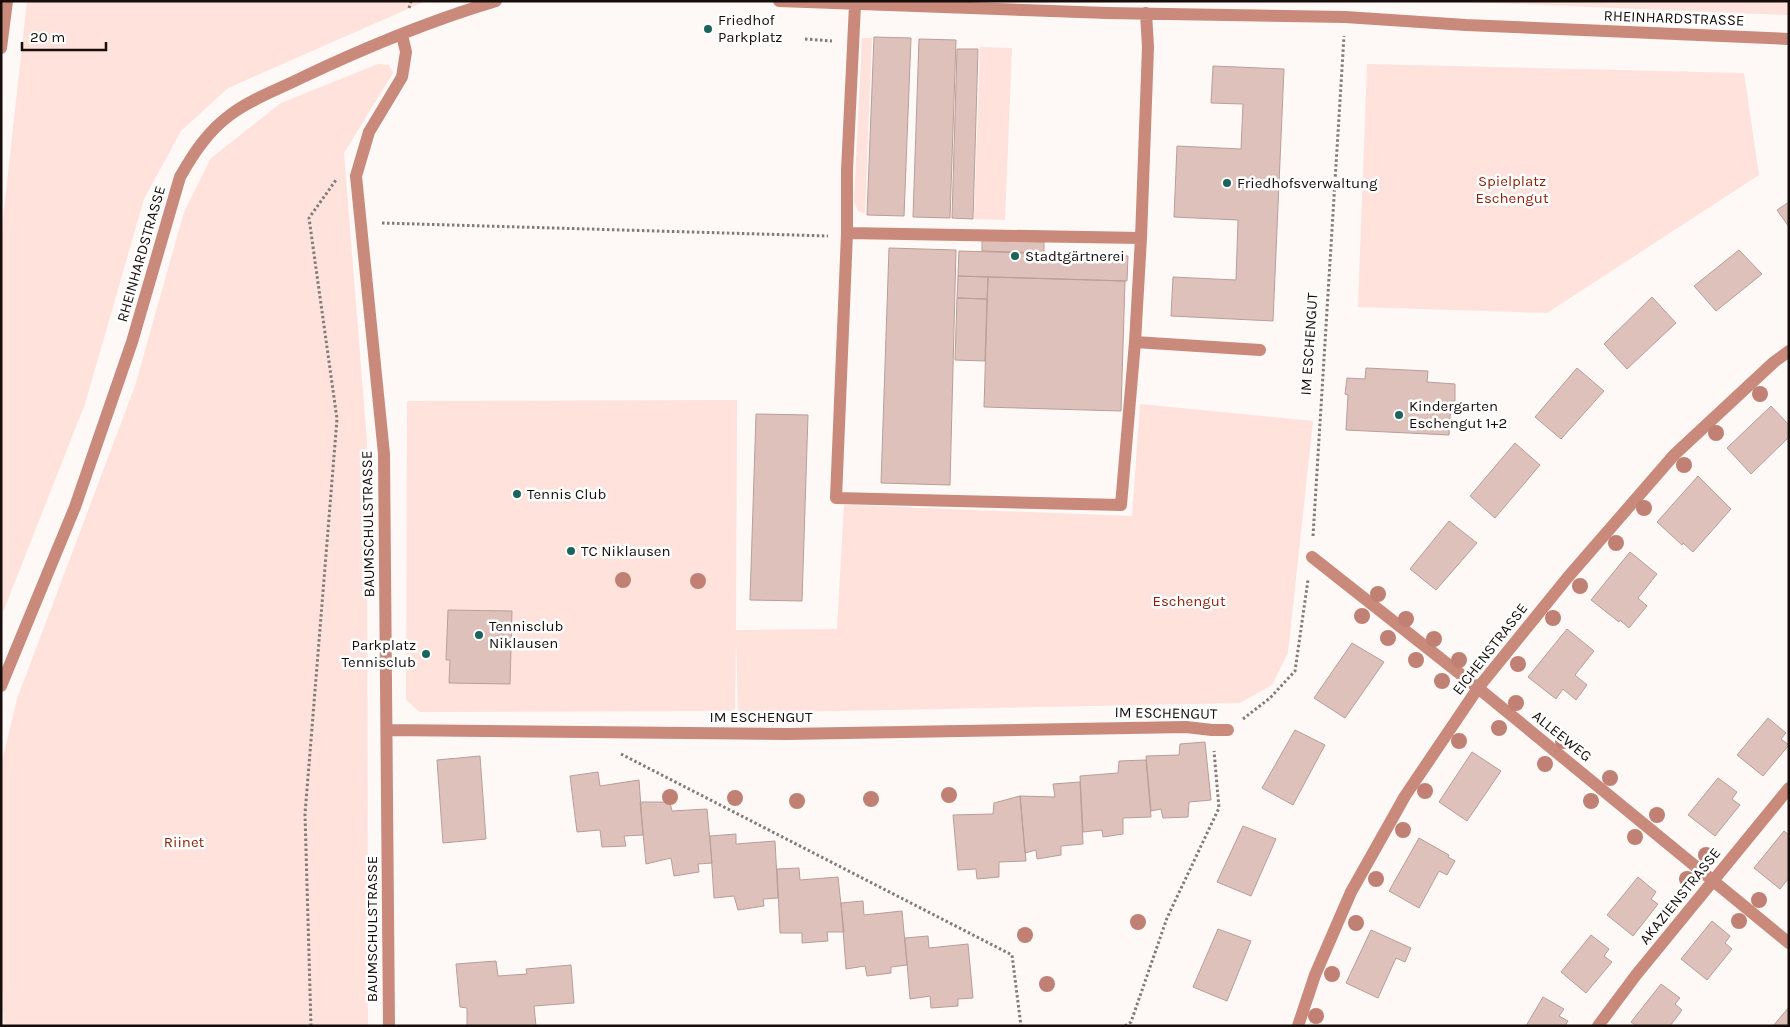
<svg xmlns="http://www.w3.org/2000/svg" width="1790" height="1027" font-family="Karla,sans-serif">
<rect width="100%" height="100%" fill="#fef8f6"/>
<path fill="#fee2db" d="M27 1H426L228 88 181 131 144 199 85 404 1 617V237Z
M1446 1H1789V15Z
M862 38H872L865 214 858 211 854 201Z
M980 47 1012 48 1005 220 974 219Z
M378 64 389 65 393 73 344 153 367 442 368 1026H4L1 978V765L17 699 135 386 184 212 211 158 281 103Z
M1367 64 1744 73 1759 175 1547 313 1358 307Z
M737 400 736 630 837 629 844 505 1132 516 1140 404 1313 421 1288 653 1272 685 1240 703 738 713 736 639 735 711 420 712 406 700 407 401Z"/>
<path fill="#dec1ba" stroke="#ba9e97" d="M874 37 911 38 904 216 867 215Z
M919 39 956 40 950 218 913 217Z
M957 49H978L973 219 952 218Z
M1213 66 1284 69 1273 321 1171 316 1173 277 1236 280 1238 220 1174 217 1177 146 1241 149 1243 104 1211 103Z
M1789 202V227L1777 210Z
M982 240 1044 242V253L982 251Z
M889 248 956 250 950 485 881 483Z
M1739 250 1762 274 1716 311 1694 286Z
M959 251 1128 256 1127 281 958 276Z
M958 276 988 277 987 299 957 298Z
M988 277 1125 281 1121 411 984 407Z
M1652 297 1676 323 1627 369 1604 344Z
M957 298 987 299 985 361 955 360Z
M1366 368 1428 371 1427 382 1455 384V401H1451L1449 435 1346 430 1348 395 1345 394 1347 378 1365 379Z
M1577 368 1604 391 1561 439 1535 417Z
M1771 406 1789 425V437L1751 474 1727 448Z
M756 414 808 415 802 601 750 600Z
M1515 443 1540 465 1495 518 1470 496Z
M1698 476 1731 509 1693 552 1683 543 1682 545 1657 522Z
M1449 521 1477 543 1436 590 1410 569Z
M1630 552 1657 574 1638 598 1647 606 1629 628 1620 620 1619 622 1591 600Z
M448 610 512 611 510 684 449 683 450 660H446Z
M1567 629 1594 651 1575 675 1587 685 1576 700 1563 689 1556 699 1528 677Z
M1352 643 1384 662 1345 718 1314 698Z
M1768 718 1786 733 1781 739 1789 745 1763 776 1737 755Z
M1295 730 1325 745 1293 805 1262 788Z
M1205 742 1211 800 1189 802 1188 817 1163 818 1161 809 1151 811 1146 756 1179 755 1180 744Z
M1472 752 1501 771 1467 821 1439 802Z
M480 756 486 839 443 843 437 760Z
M1146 760 1151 817 1123 818V834L1103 837 1102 830 1083 832 1080 776 1118 773 1119 761Z
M598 772 600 786 639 780 643 835 624 836 626 846 602 847 600 830 577 832 570 776Z
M1718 778 1737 792 1732 799 1740 805 1715 836 1688 815Z
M1080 782 1083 844 1061 846V855L1037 859 1036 850 1025 853 1020 796 1055 797 1053 784Z
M1020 796 1026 861 999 862V877L977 879 976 869 958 870 953 815 993 814 994 803Z
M640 802H670L672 811 707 809 712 863 698 864 699 872 674 876 671 858 646 864Z
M1243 826 1276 839 1251 896 1217 882Z
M1784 831 1789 835V878L1780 889 1754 868Z
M736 834V844L775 841 778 898 763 899 764 906 738 910 734 896 714 898 710 836Z
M1419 838 1449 855 1448 857 1455 861 1447 875 1439 871 1419 908 1389 891Z
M799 868 800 880 838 877 844 932H827L828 941 802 943V933H780L777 869Z
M1638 877 1656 892 1651 899 1658 904 1633 936 1607 915Z
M863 901 864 915 902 911 907 965 891 967V973L867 976 865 966 846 969 841 903Z
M1712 921 1730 936 1725 943 1732 949 1707 980 1681 959Z
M1218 929 1251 941 1227 1001 1193 987Z
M1371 930 1411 948 1405 962 1396 958 1378 998 1346 983Z
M1591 935 1609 949 1604 956 1612 962 1586 993 1561 972Z
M928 936 929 948 968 944 973 998 958 999V1006L931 1008 930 996 910 999 905 938Z
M496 961 498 976 527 974 526 969 571 965 574 1003 534 1006 536 1026H467V1008L460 1007 456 964Z
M1661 984 1680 998 1675 1004 1682 1010 1670 1026H1637L1631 1022Z
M1543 997 1564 1009 1559 1016 1568 1021 1565 1026H1526Z
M1789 1007V1026H1773Z"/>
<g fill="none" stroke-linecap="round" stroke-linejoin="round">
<path stroke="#837b79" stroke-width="3" stroke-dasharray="2.5 2.5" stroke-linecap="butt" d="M409 8 411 1
M805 39 832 41
M382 223 828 236
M1313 536 1344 36
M1243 719 1270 698 1295 671 1308 580
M621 754 1012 955 1021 1026
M311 1026 305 814 337 419 309 218 336 180
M1125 1026 1131 1022 1167 918 1219 808 1214 751"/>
<path stroke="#c98a7c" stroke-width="12" d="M779 1 1107 13 1345 17 1466 25 1789 39
M855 5 847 170V233L836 498 1121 505 1135 342
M1146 13 1148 47 1141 238 1135 342 1260 350
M1 48 7 1
M847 233 1141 238
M1312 557 1478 688 1789 943
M1 686 75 507 132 342 180 177C193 154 208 131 230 115 251 99 277 90 301 78 364 48 429 21 496 1
M387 730 787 734 1186 727 1212 730H1228
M389 1026 384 454 356 176 369 132 402 77 406 52 402 35
M1298 1026 1315 975 1351 892 1405 796 1478 688 1568 577 1674 455 1774 362 1789 351
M1598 1026 1636 975 1789 788"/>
</g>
<g fill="#c08073">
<circle cx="1760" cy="394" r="8"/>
<circle cx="1716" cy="433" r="8"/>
<circle cx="1684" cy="465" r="8"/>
<circle cx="1644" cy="508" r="8"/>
<circle cx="1616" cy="543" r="8"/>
<circle cx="623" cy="580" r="8"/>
<circle cx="698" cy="581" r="8"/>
<circle cx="1580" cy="586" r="8"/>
<circle cx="1378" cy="594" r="8"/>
<circle cx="1362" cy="616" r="8"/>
<circle cx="1553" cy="618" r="8"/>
<circle cx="1406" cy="619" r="8"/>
<circle cx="1388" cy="638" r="8"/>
<circle cx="1434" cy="639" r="8"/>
<circle cx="1416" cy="660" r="8"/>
<circle cx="1459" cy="660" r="8"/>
<circle cx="1518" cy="664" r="8"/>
<circle cx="1442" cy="681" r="8"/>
<circle cx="1516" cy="703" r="8"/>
<circle cx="1499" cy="728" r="8"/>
<circle cx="1459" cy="741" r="8"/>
<circle cx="1563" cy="741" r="8"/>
<circle cx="1545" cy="764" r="8"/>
<circle cx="1610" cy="778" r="8"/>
<circle cx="1425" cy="791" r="8"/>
<circle cx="949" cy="795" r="8"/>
<circle cx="670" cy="797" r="8"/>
<circle cx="735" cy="798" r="8"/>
<circle cx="871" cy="799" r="8"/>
<circle cx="797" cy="801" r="8"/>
<circle cx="1591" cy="801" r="8"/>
<circle cx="1657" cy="815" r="8"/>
<circle cx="1403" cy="830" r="8"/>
<circle cx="1635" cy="837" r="8"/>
<circle cx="1706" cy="855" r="8"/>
<circle cx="1376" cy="879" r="8"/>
<circle cx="1687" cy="879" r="8"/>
<circle cx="1759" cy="900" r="8"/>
<circle cx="1739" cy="921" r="8"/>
<circle cx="1138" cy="922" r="8"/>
<circle cx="1356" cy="923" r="8"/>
<circle cx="1025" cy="935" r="8"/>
<circle cx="1332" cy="974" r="8"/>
<circle cx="1047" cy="984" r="8"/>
<circle cx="1316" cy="1016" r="8"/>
</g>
<g fill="#1a645b" stroke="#fff" stroke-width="2">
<circle cx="708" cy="29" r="5"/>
<circle cx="1227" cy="183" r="5"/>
<circle cx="1015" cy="256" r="5"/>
<circle cx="1399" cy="415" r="5"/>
<circle cx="517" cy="494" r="5"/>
<circle cx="571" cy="551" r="5"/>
<circle cx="479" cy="635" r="5"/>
<circle cx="426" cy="654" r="5"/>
</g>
<g text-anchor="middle" stroke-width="5" stroke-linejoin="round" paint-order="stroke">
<g font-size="15" fill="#170d0b" stroke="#fff">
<text transform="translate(1674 18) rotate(2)" y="5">RHEINHARDSTRASSE</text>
<text transform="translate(141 254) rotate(-74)" y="5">RHEINHARDSTRASSE</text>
<text transform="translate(1309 344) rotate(-86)" y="5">IM ESCHENGUT</text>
<text transform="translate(368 524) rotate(-91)" y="5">BAUMSCHULSTRASSE</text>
<text transform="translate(1490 649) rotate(-52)" y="5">EICHENSTRASSE</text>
<text transform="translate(1166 713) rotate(1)" y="5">IM ESCHENGUT</text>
<text x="761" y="722">IM ESCHENGUT</text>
<text transform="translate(1562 736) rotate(39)" y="5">ALLEEWEG</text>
<text transform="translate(1680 896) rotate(-51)" y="5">AKAZIENSTRASSE</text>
<text transform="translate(372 929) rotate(-90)" y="5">BAUMSCHULSTRASSE</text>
</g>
<g font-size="15" fill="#170d0b" stroke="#fff" text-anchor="start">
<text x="718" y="25">Friedhof<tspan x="718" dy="17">Parkplatz</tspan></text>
<text x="1237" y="188">Friedhofsverwaltung</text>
<text x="1025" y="261">Stadtgärtnerei</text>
<text x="1409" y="411">Kindergarten<tspan x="1409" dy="17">Eschengut 1+2</tspan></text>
<text x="527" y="499">Tennis Club</text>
<text x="581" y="556">TC Niklausen</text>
<text x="489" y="631">Tennisclub<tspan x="489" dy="17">Niklausen</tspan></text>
<text x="416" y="650" text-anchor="end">Parkplatz<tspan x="416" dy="17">Tennisclub</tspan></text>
</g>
<g font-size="15" fill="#8e1e07" stroke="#fff">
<text x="1512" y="186">Spielplatz<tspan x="1512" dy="17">Eschengut</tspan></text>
<text x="1189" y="606">Eschengut</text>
<text x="184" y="847">Riinet</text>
</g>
</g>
<rect width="1790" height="1027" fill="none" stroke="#170d0b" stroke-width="5"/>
<path d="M22 42v8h84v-8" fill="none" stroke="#170d0b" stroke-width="2.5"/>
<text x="30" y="42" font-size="15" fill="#170d0b" stroke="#ffffff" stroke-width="4" paint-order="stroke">20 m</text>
</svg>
